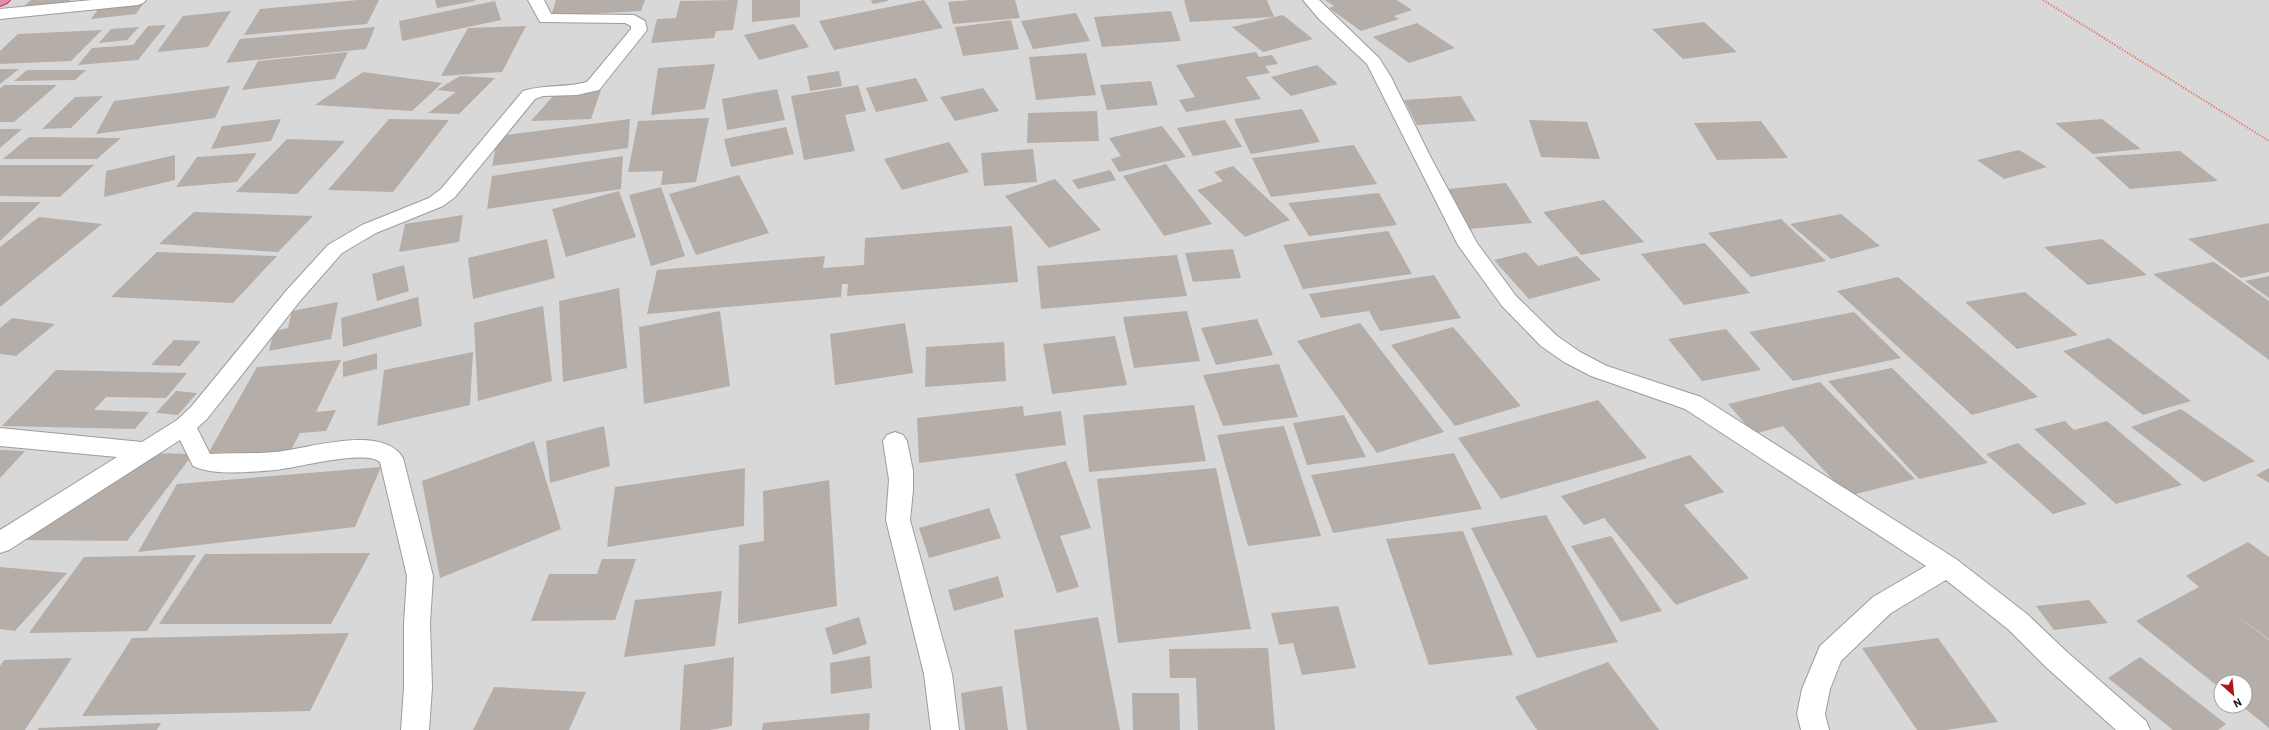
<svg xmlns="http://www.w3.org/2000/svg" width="2269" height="730" font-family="Barlow,sans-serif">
<rect width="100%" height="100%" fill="#ece8e2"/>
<path fill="#d9d8d8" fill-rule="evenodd" d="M0 0H2269V730H0ZM2221 682H2245V706H2221Z"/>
<path fill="#b4ada8" d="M31 0H71L64 5 24 6Z
M358 0H379L367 24 244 35 260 9Z
M435 0H475V1L437 8Z
M556 0H645L641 11 551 16Z
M738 0 733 30 716 31 714 38 651 43 657 19 676 18 680 1Z
M752 0H800V17L752 22Z
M871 0H888V1L873 4Z
M924 0 943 28 834 50 819 21Z
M971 0H1015L1020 18 953 24 948 2Z
M1184 0H1267L1274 17 1190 22Z
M1325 0H1397L1412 10 1394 16 1399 19 1361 31 1329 8 1334 6Z
M495 1 501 20 402 41 399 21Z
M143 4 136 14 91 19 99 8Z
M231 11 208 47 157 52 183 16Z
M1171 11 1181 41 1102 47 1094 17Z
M1076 13 1090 41 1033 49 1021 21Z
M1283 15 1313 39 1263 52 1232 27Z
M1011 20 1019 49 963 56 955 27Z
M1704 22 1737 52 1683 59 1652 29Z
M1417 23 1455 48 1409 63 1373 37Z
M794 24 809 47 759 60 744 35Z
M166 25 138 60 78 65 92 48 133 45 148 26Z
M526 26 502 72 441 76 468 28Z
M139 27 127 40 99 43 111 29Z
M375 27 366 49 226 63 240 39Z
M102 30 71 61 0 64V51L18 34Z
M348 52 335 79 242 90 258 61Z
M1256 52 1259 57 1272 55 1278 64 1265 66 1270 73 1246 77 1261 99 1186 112 1179 100 1195 97 1176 65Z
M1086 53 1096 95 1036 100 1029 57Z
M715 64 705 109 651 115 658 68Z
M1317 65 1338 84 1291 96 1271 77Z
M0 69H19L0 84Z
M27 70H86L75 80 14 81Z
M839 71 842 86 810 91 807 76Z
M363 72 442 83 412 111 315 105Z
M460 76 495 78 459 114 428 113 456 92 437 90Z
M916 78 928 101 876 112 866 88Z
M1151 81 1158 105 1107 110 1100 85Z
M4 85H57L14 122H0V89Z
M858 85 866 111 845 115 855 151 804 160 791 96Z
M230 86 215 118 96 134 114 101Z
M983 88 999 111 955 121 940 97Z
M777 89 785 120 727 130 722 99Z
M601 90 591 119 531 121 553 96Z
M103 96 71 128 42 129 75 97Z
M1461 96 1476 121 1417 125 1404 100Z
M1302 109 1320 142 1251 154 1234 119Z
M1097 111 1099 141 1027 143 1028 113Z
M709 118 696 182 661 185 663 171 628 172 638 121Z
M281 119 271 141 211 149 222 126Z
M389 119 449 120 393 192 328 190Z
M630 119 628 148 492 166 498 136Z
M2102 119 2141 149 2093 154 2055 123Z
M1225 120 1242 147 1193 156 1177 128Z
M1529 120 1587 122 1600 159 1541 157Z
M1761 121 1788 158 1717 160 1694 123Z
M1162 126 1186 157 1119 172 1111 159 1121 156 1109 138Z
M786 127 794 154 731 167 724 139Z
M0 129H22L0 148Z
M29 137 121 138 97 159H3Z
M287 139 345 141 297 194 236 192Z
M949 142 969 172 902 190 884 159Z
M1354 145 1377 184 1271 197 1252 158Z
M1033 149 1037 182 984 186 981 153Z
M2019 150 2047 167 2004 179 1977 160Z
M2180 151 2218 181 2130 189 2095 157Z
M257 153 237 182 176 187 197 157Z
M175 155V180L104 197 106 171Z
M623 156 621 189 487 209 492 176Z
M1166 164 1212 224 1164 236 1123 176Z
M0 165H94L60 197 0 196Z
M1233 166 1290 220 1245 237 1197 190 1223 181 1214 172Z
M1110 170 1116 180 1078 189 1072 180Z
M739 175 769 233 696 255 669 194Z
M1055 179 1101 230 1049 248 1005 196Z
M1506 183 1532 223 1470 229 1448 189Z
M661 187 685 256 651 266 629 195Z
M619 191 636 237 566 257 552 209Z
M1379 193 1397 225 1309 236 1288 203Z
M1604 200 1644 242 1581 255 1543 212Z
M0 202H41L0 241Z
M194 212 313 216 278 252 159 244Z
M1841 214 1880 246 1831 259 1790 224Z
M463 215 459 242 399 252 405 224Z
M39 217 102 224 0 307V247Z
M1781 219 1826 261 1751 277 1708 233Z
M2269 223V272L2241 278 2188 239Z
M1012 226 1018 282 847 296 848 284H842L841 297 647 314 657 270 825 256 823 268 864 265 865 238Z
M1388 231 1412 274 1303 289 1283 245Z
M547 239 555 278 473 299 468 258Z
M2102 239 2147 275 2088 285 2044 247Z
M1705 243 1750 293 1684 305 1641 254Z
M1233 249 1241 278 1193 282 1185 253Z
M157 252 277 256 233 303 111 297Z
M1526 252 1538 266 1577 256 1601 280 1529 299 1494 260Z
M1177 255 1187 296 1041 309 1037 266Z
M2214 262 2269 301V360L2153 274Z
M404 265 409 291 377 301 372 274Z
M1434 275 1461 318 1380 331 1369 311 1321 318 1309 294Z
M2269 276V298L2245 281Z
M1898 277 2038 397 1972 415 1837 291Z
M619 288 627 368 563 382 559 301Z
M2025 292 2078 335 2017 349 1965 302Z
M418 297 422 326 343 347 341 318Z
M338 302 331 339 269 351 274 331 288 328 292 311Z
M543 306 552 381 478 401 474 323Z
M720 311 730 386 644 404 639 327Z
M1187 311 1200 361 1134 368 1123 317Z
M1854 312 1901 358 1793 381 1749 332Z
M12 318 55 324 16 356 0 354V328Z
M1257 319 1273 355 1216 365 1201 328Z
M905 323 913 373 835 385 830 334Z
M1360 323 1444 432 1377 453 1297 341Z
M1453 327 1521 406 1455 426 1391 345Z
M1726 329 1761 370 1702 381 1668 339Z
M1115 336 1127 385 1052 394 1043 344Z
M2109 338 2191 401 2143 415 2063 351Z
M174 340 201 341 180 366 151 365Z
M1004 342 1006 381 925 387 926 347Z
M473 352 470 405 377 426 384 370Z
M377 353V369L343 377V362Z
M341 360 316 412 336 410 326 431 300 433 290 452 205 459 257 367Z
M1279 364 1298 417 1223 426 1203 375Z
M1892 368 1988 463 1919 479 1828 381Z
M56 370 187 373 166 398 106 397 94 410 149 412 135 429 2 426Z
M1820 382 1915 479 1848 496 1783 426 1754 434 1728 404Z
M176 391 197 393 178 415 156 413Z
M1598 400 1647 458 1501 499 1458 438Z
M1194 405 1206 461 1089 472 1083 415Z
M1023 406 1024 416 1061 411 1066 445 919 463 917 418Z
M2181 409 2255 461 2204 482 2131 427Z
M1344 415 1366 457 1307 465 1293 423Z
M2065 421 2074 430 2107 421 2182 485 2116 504 2034 429Z
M604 426 610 466 550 483 546 441Z
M1284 426 1321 536 1248 546 1217 435Z
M534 441 561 529 440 578 422 481Z
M2018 443 2087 504 2053 514 1986 454Z
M0 450 25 451 0 478Z
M147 453 193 454 127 541 20 540Z
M1454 453 1482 509 1333 533 1311 475Z
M1690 455 1724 492 1684 505 1749 578 1676 605 1604 518 1584 525 1561 496Z
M1066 461 1091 528 1060 536 1079 587 1057 593 1015 474Z
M381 467 355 527 138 552 177 484Z
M745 468 744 526 607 547 615 487Z
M1216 468 1251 629 1118 643 1097 479Z
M2269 468V483L2256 475Z
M829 480 837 606 738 624 739 545 764 541 763 491Z
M989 508 1001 538 929 558 919 528Z
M1546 515 1618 642 1537 658 1471 528Z
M1463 531 1513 655 1429 665 1386 539Z
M1611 536 1662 611 1621 622 1571 546Z
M2248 542 2269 557V639L2233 613 2269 640V728L2242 706H2245V682H2221V689L2136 621 2199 587 2186 576Z
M370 553 331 624H159L205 554Z
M196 555 147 631 29 633 84 557Z
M602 559H636L615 620 531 621 549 574H597Z
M0 567 67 573 15 631 0 629Z
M998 576 1004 597 954 611 948 590Z
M722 591 715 646 624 657 635 600Z
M2089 600 2108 623 2054 630 2036 606Z
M1338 606 1356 668 1302 675 1293 643 1279 645 1271 613Z
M859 617 867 644 833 655 825 628Z
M1098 617 1120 730H1027L1014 630Z
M349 633 310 711 82 716 132 638Z
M1938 638 1998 722 1946 730H1917L1862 648Z
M1268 648 1275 730H1198L1196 678H1170L1169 649Z
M870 656 872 688 831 694 830 663Z
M734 657 732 726 710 730H680L684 665Z
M2140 657 2226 724 2218 730H2173L2108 678Z
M72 658 25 730H0V666L4 660Z
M1608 662 1659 730H1537L1515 697Z
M1002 686 1008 730H965L961 693Z
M494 687 586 692 569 730H473Z
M1132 693H1179L1180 730H1133Z
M870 713 869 730H762L763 723Z
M161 723 157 730H38L39 728Z"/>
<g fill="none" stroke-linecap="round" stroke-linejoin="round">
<defs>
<path id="street" d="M92 0H146L143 3 138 5 0 19V9Z
M528 0H544L551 14 634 15 645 21 647 30 599 90 577 95 543 96 535 99 455 197 443 206 376 233 342 253 300 301 207 419 197 428 210 454C232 453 253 454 275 452 307 449 383 423 403 458L433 576 430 623 432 687 429 730H401L404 687V623L407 576 380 462C366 449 296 468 275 470 251 472 214 476 193 466L180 440 9 550 0 553V530L117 457 0 446V428L142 442 177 420 191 407 286 291 328 245 362 225 429 198 441 189 523 91C546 84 565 88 587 82L631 29V26L625 23 540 22Z
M1303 0H1319L1379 58 1391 77 1430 156 1477 243 1516 296 1557 336 1580 352 1607 366 1701 397 1956 559 2027 614 2067 652 2146 721 2150 730H2116L2047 668 2009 630 1946 580 1891 613 1841 661 1830 689 1825 714 1829 730H1801L1797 714 1802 689 1820 646 1873 597 1926 566 1685 409 1591 376 1564 362 1541 346 1502 306 1458 245 1367 64 1319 19Z
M895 432 903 435 907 441 913 471V490L910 520 952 674 959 730H931L924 674 886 520 889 480 883 441 887 435Z"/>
<path id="highway" d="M0 0H10L7 3 0 6Z"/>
</defs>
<use href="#street" stroke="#9c9c9c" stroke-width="2"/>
<use href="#highway" stroke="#c1376c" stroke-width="2"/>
<path stroke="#e97e76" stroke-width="2" stroke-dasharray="1.5 1.5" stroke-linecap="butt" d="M2043 0 2269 141"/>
<use href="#street" fill="#fff" fill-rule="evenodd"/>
<use href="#highway" fill="#db92a2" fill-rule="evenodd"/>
</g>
<g transform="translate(2233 694) rotate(153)"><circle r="19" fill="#ffffff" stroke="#a4a4a4"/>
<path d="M0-3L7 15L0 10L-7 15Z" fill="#b0171c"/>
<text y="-6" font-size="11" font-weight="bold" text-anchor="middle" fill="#1b1b1b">N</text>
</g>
</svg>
